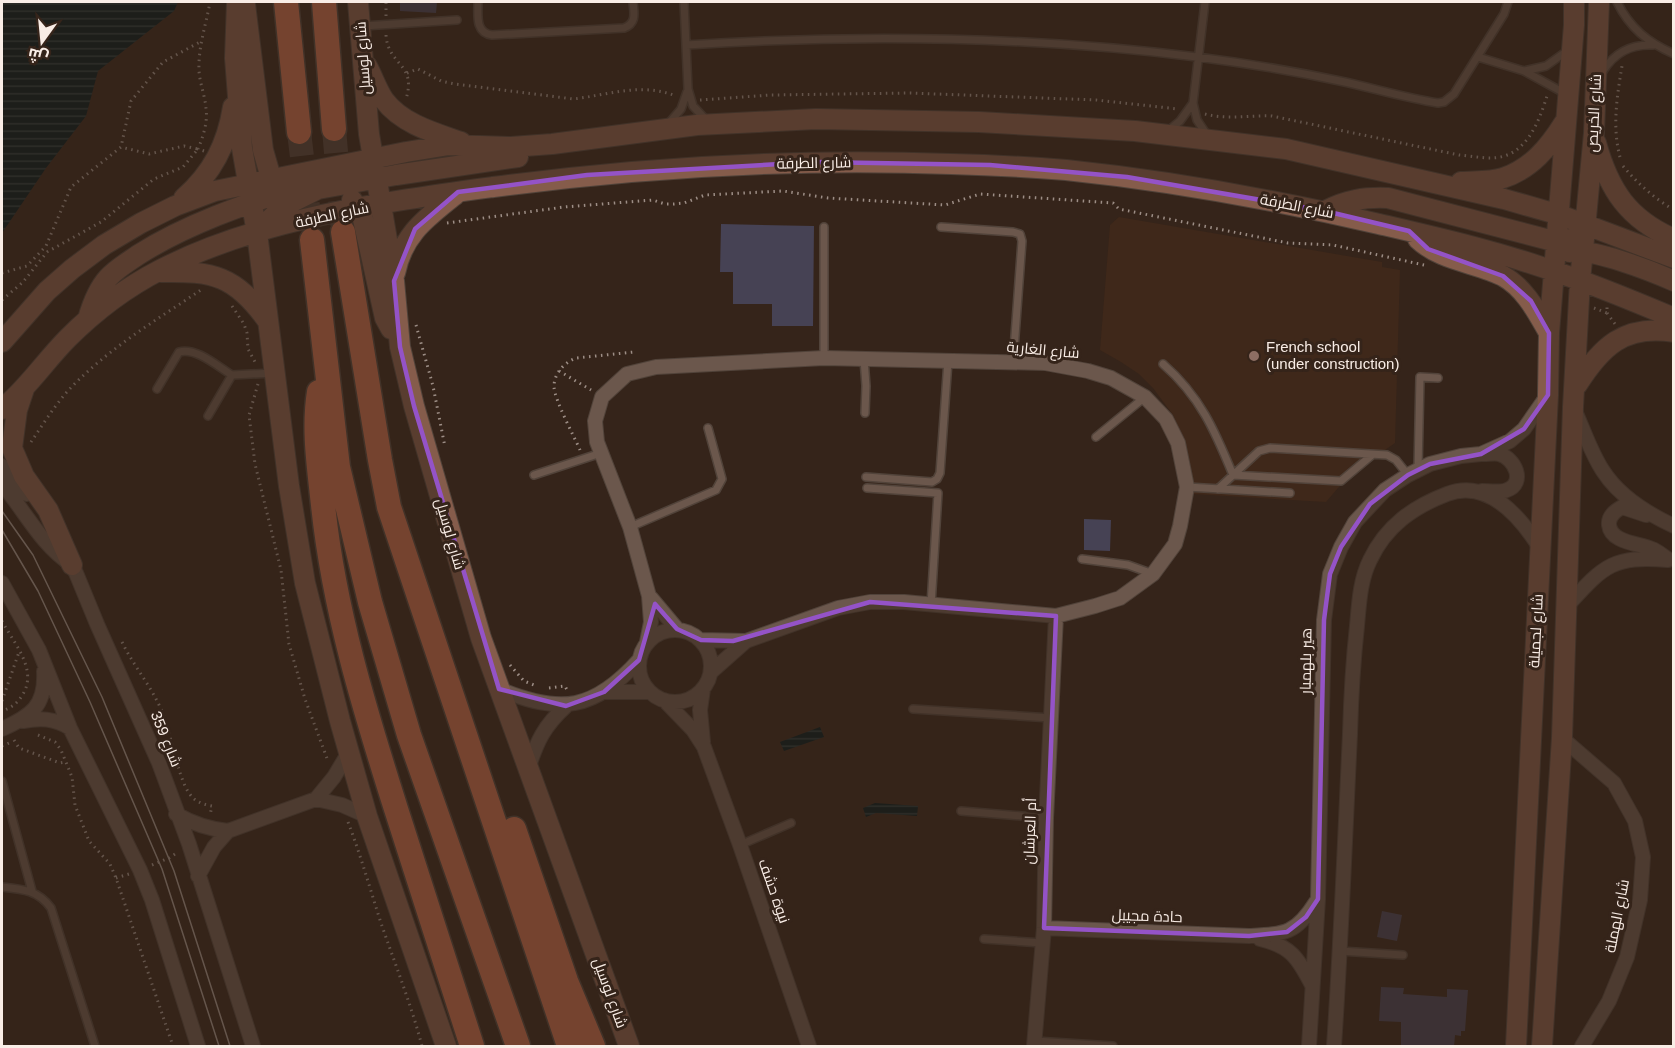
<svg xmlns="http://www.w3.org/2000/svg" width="1675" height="1048" font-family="Helvetica,Cairo,sans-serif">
<defs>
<pattern id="water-rules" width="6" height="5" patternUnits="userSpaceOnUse" patternTransform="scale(1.5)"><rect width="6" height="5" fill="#00171b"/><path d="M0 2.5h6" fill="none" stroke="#26393c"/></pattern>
</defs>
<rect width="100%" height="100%" fill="#35241a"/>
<path fill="#3f281a" d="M1119 217 1382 262V267L1400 270 1395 443 1355 471 1338 488 1326 502 1193 494 1190 464 1184 441 1173 415 1153 388 1139 374 1121 362 1100 350 1110 225Z"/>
<path fill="url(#water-rules)" d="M2 2H178L174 11 98 71 86 116 46 168 2 233Z
M820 727 824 737 784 751 780 742Z
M875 803 918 806 917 816 876 813 866 817 863 808Z"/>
<path fill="#464254" d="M400 2H437L436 13 400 11Z
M721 224 814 226 813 326H772V304H733V272H720Z
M1084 519 1111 520 1110 551 1084 550Z
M1382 911 1402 915 1397 941 1377 937Z
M1381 987 1404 988 1403 994 1447 997V989L1468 990 1465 1031H1461V1036L1455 1035 1454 1047H1401V1022L1379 1021Z"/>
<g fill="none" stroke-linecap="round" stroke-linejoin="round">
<path stroke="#524239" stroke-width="24" stroke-dasharray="24 12" stroke-linecap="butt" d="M334 129 343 232
M299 132 312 240"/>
<defs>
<path id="lane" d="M478 2C478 15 475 33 492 35L624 28C637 23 634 13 633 2
M684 2 688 89 693 106 707 121
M1205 2 1193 103 1197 120 1207 135
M1617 2C1630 28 1647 42 1674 54
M363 26 457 20
M686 45C857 34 1027 36 1197 57 1245 63 1293 71 1340 81 1373 88 1405 98 1438 103L1444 102 1454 94 1504 14 1508 2
M1478 57 1524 71 1566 94
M1524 71 1546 66 1567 51
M1603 71C1615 52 1631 44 1653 45
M669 123 681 109 687 92
M1169 130 1180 121 1193 103
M941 227 1013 232 1020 234 1022 241 1013 363
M824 358V227
M864 359 866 386 865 413
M1163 364C1200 396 1215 431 1233 475L1341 481 1372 455
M232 375 274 373
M157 389 179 352C196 347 217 366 232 375L208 416
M1096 437 1145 397
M1418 470 1420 377 1438 378
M534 475 601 453
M866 477 932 482 937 479 940 473 948 361
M1187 487 1290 493
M867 488 938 493 931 605
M1218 489 1259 451 1270 448 1387 455 1396 460 1408 475
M630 527 716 490 722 479 708 428
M1082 559 1128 565 1153 574
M913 709 1051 718
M2 781 32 891
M961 811 1046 818
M740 845 791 823
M2 887C22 889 38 890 51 908L95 1046
M984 939 1042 943
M1340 951 1403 955
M1035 1041 1113 1046"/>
<path id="street" d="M1575 411C1584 431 1591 453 1603 471 1619 496 1648 514 1674 526
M2 466 27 494
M2 484C25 511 41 545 72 565
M1482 491C1489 491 1500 493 1507 490 1526 483 1515 458 1499 454 1495 453 1489 454 1484 454
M1646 515 1622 507C1615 511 1608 516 1609 525 1611 543 1639 543 1652 549 1658 551 1663 556 1668 559
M68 559 76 573 97 624 159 763 189 844 253 1046
M2 583 39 650 70 728 140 870 152 900 198 1046
M651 598 677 629
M1566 607C1603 567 1611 555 1668 560
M639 666a36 36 0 1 1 72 0a36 36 0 1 1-72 0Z
M647 642 651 622 649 596 630 527 597 442 595 421 602 397 627 374 656 367 824 358 1045 363 1088 371 1111 378 1145 397 1166 419 1178 443 1187 487 1180 526 1175 544 1153 574 1120 598 1095 606 1056 616 904 602H870L838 608 746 641 701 640
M711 672 746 641
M499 689C561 715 594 710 639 660
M703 689 700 710 703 742
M604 692H650
M664 700 693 730 704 747 740 845 809 1046
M23 721C40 718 54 718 70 728
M2 729C31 716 46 706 44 671
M1562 738 1614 783 1635 821 1643 857 1640 900 1627 957 1609 1001 1582 1046
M528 769C537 741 544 726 566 706
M316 799 342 805 367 816
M176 814C193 824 209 829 228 831
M198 876 214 847 228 831 316 799 334 777 349 752
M1044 928 1249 936C1285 934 1296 934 1316 902
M1260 939C1291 946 1298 958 1312 985
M1034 1046 1044 928 1046 818 1056 616
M1309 1046 1318 899 1324 620 1330 574 1341 547 1355 522 1385 490 1408 475 1430 464 1461 456 1481 454 1510 441 1524 429 1547 396
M1334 1046C1341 943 1345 838 1350 734 1351 698 1353 662 1357 626 1359 604 1360 580 1370 560 1386 526 1413 507 1447 494 1489 478 1521 518 1540 548"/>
<path id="secondary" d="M237 2 235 58 242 148 257 233 289 486 305 583 340 721 367 816 446 1046
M358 2 369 134 394 281 400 347 414 406 481 638 629 1046
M245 4 263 150 271 178 278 189
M367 66C373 77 377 90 384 100 402 124 435 133 461 142
M1596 143C1609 190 1628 219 1674 239
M1461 182C1474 181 1491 182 1503 178 1531 169 1549 147 1564 123
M184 198C212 173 227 145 233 107
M352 200 363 219 385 318 391 329
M1325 211C1346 200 1364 197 1388 198L1557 242 1569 239
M258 231 284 206 318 189 396 175 518 157
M1418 239C1441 261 1475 262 1503 276 1525 288 1537 312 1549 333
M1570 252C1593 248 1651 271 1674 281
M161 272C214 271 235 276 267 320
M395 273C403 233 428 217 456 194
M88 319C92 305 98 289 108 278 116 269 128 262 138 255 193 220 259 200 321 179
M2 342 47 291 72 269 104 245 141 223 175 206 215 191 406 152 449 145 511 147 552 144 697 125 816 119 979 122 1135 131 1286 149 1504 199 1560 215 1674 258
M1577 385C1601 347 1624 324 1674 332
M24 389 17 410 12 448 24 476 48 510 72 565
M2 409C27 389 45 361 68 338 94 312 127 287 160 270 258 219 384 202 493 187 645 167 798 158 951 164 990 165 1028 167 1066 170 1172 181 1276 200 1379 224 1439 238 1501 252 1559 273 1598 286 1636 302 1674 318
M1516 1046 1548 395 1549 333 1574 25V2
M1542 1046 1562 738 1573 407 1580 281 1594 133 1599 2"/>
<path id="highway" d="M286 2 299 132
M324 2 334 129
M343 232 380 460 389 507 569 1046
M312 240 338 467 370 602 409 735 518 1046
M319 392C313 429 319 467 323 505 334 610 364 708 396 809 421 888 446 967 472 1046
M514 829 566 981 593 1046"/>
</defs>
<use href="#lane" stroke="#51433a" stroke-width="10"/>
<use href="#street" stroke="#51433a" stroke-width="16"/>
<use href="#secondary" stroke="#51433a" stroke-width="22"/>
<use href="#highway" stroke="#51433a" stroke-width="27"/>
<path stroke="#9d8e86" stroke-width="3" stroke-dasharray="1.5 4.5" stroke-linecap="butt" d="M386 16V2
M386 35C388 66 417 63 406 99
M407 73 418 69 441 81 455 84 573 99C609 95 641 82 676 96
M700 100 771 95 910 93 1096 100 1178 109
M1205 114C1227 120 1250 115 1272 116L1459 155C1474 156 1493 161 1507 155 1531 146 1541 115 1548 93
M204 151 198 149C203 137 208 122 206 108 205 96 200 84 199 71 198 47 206 25 210 2
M1620 157C1612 127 1617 96 1622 66
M1623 166C1638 184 1654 198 1674 210
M447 223 564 207 653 200 665 204H674L684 203 705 195 783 191 828 198 945 205 980 194 1113 203 1119 209 1288 243 1333 245 1424 265
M2 273 27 266 46 246 71 187 121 147 131 101 163 62 200 42
M2 300 23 282 47 252 101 222 154 179 183 167 198 149 184 146 149 154 121 147
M232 306 244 324 247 333 248 349 255 362
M1594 308 1607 313V307
M1607 313 1615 324
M416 325 433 386 445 447
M559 371 591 390
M258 384 249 415 255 464 281 570 289 644 305 699 328 761
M31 442C42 426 53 408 66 393 103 352 156 320 201 290
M580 450C574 436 555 401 554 387 554 373 564 363 576 358L634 352
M2 621C13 642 38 669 23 694 18 703 11 708 2 711
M122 642C134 667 153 688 163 714 171 735 178 777 189 793 195 802 202 804 212 806L210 815
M510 665 524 681 534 685
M549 688 565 686 567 690
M2 701 19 652
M38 735 55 742 61 750 72 777 75 805 89 841 110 864 116 878 173 1046
M14 740 19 748 60 763 66 762
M2 746 9 743
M348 822C361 856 370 889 381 923 395 964 411 1004 422 1046
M152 865 169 858 178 852
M116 878 129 874"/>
<use href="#lane" stroke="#6b574c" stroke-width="7"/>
<use href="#street" stroke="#6b574c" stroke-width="14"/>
<use href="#secondary" stroke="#855c4b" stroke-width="20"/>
<use href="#highway" stroke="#c3694a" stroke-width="24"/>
<path stroke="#9f9188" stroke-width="1.5" d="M2 511 33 555 102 697 174 871 230 1046
M2 530 38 591 90 702 162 869 219 1046"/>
</g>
<path d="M0 0H1675V1048H0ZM816 162 990 165 1127 177 1325 211 1409 231 1428 249 1503 276 1531 301 1549 333 1548 395 1524 429 1481 454 1430 464 1408 475 1370 504 1341 547 1330 574 1324 620 1318 899 1306 917 1287 932 1249 936 1044 928 1056 616 870 602 733 641 701 640 677 629 655 604 639 660 604 692 566 706 499 689 414 406 400 347 394 281 415 229 458 192 587 175Z" fill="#35241a" fill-opacity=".55" fill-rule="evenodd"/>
<path fill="none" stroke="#9453c7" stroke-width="4.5" stroke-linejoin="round" d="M816 162 990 165 1127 177 1325 211 1409 231 1428 249 1503 276 1531 301 1549 333 1548 395 1524 429 1481 454 1430 464 1408 475 1370 504 1341 547 1330 574 1324 620 1318 899 1306 917 1287 932 1249 936 1044 928 1056 616 870 602 733 641 701 640 677 629 655 604 639 660 604 692 566 706 499 689 414 406 400 347 394 281 415 229 458 192 587 175Z"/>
<circle fill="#8d6e63" stroke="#35241a" stroke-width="2" cx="1254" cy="356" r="6"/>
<g text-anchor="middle" stroke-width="6" stroke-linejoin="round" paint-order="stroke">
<g font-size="15" fill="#f9ede6" stroke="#35241a">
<text transform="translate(363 58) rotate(-94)" y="5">شارع لوسيل</text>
<text transform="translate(1594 113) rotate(-87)" y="5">شارع الخريص</text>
<text transform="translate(814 163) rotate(-1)" y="5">شارع الطرفة</text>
<text transform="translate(1297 206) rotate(11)" y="5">شارع الطرفة</text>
<text transform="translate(332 215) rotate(-12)" y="5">شارع الطرفة</text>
<text transform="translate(1043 350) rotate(5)" y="5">شارع الغارية</text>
<text transform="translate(450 534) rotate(74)" y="5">شارع لوسيل</text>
<text transform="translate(1536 631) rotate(-87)" y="5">شارع لجميلة</text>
<text transform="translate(1306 661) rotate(-89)" y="5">هير بلهمبار</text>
<text transform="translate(166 739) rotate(68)" y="5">شارع 359</text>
<text transform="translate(1030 831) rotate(-88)" y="5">أم العرشان</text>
<text transform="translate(774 891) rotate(71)" y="5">نيوة حشف</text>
<text transform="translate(1147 916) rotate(2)" y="5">حادة مجيبل</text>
<text transform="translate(1617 916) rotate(-79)" y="5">شارع الهملة</text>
<text transform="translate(610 993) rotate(70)" y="5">شارع لوسيل</text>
</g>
<g font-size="15" fill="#f9ede6" stroke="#35241a" text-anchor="start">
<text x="1266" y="352">French school<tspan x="1266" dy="17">(under construction)</tspan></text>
</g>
</g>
<rect width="1675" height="1048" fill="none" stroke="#f9ede6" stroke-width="6"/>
<g transform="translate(42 42) rotate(195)" stroke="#35241a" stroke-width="4.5" paint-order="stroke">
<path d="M0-4.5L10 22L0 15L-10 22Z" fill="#f9ede6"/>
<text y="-9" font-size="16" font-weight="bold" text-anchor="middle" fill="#f9ede6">ش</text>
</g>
</svg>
